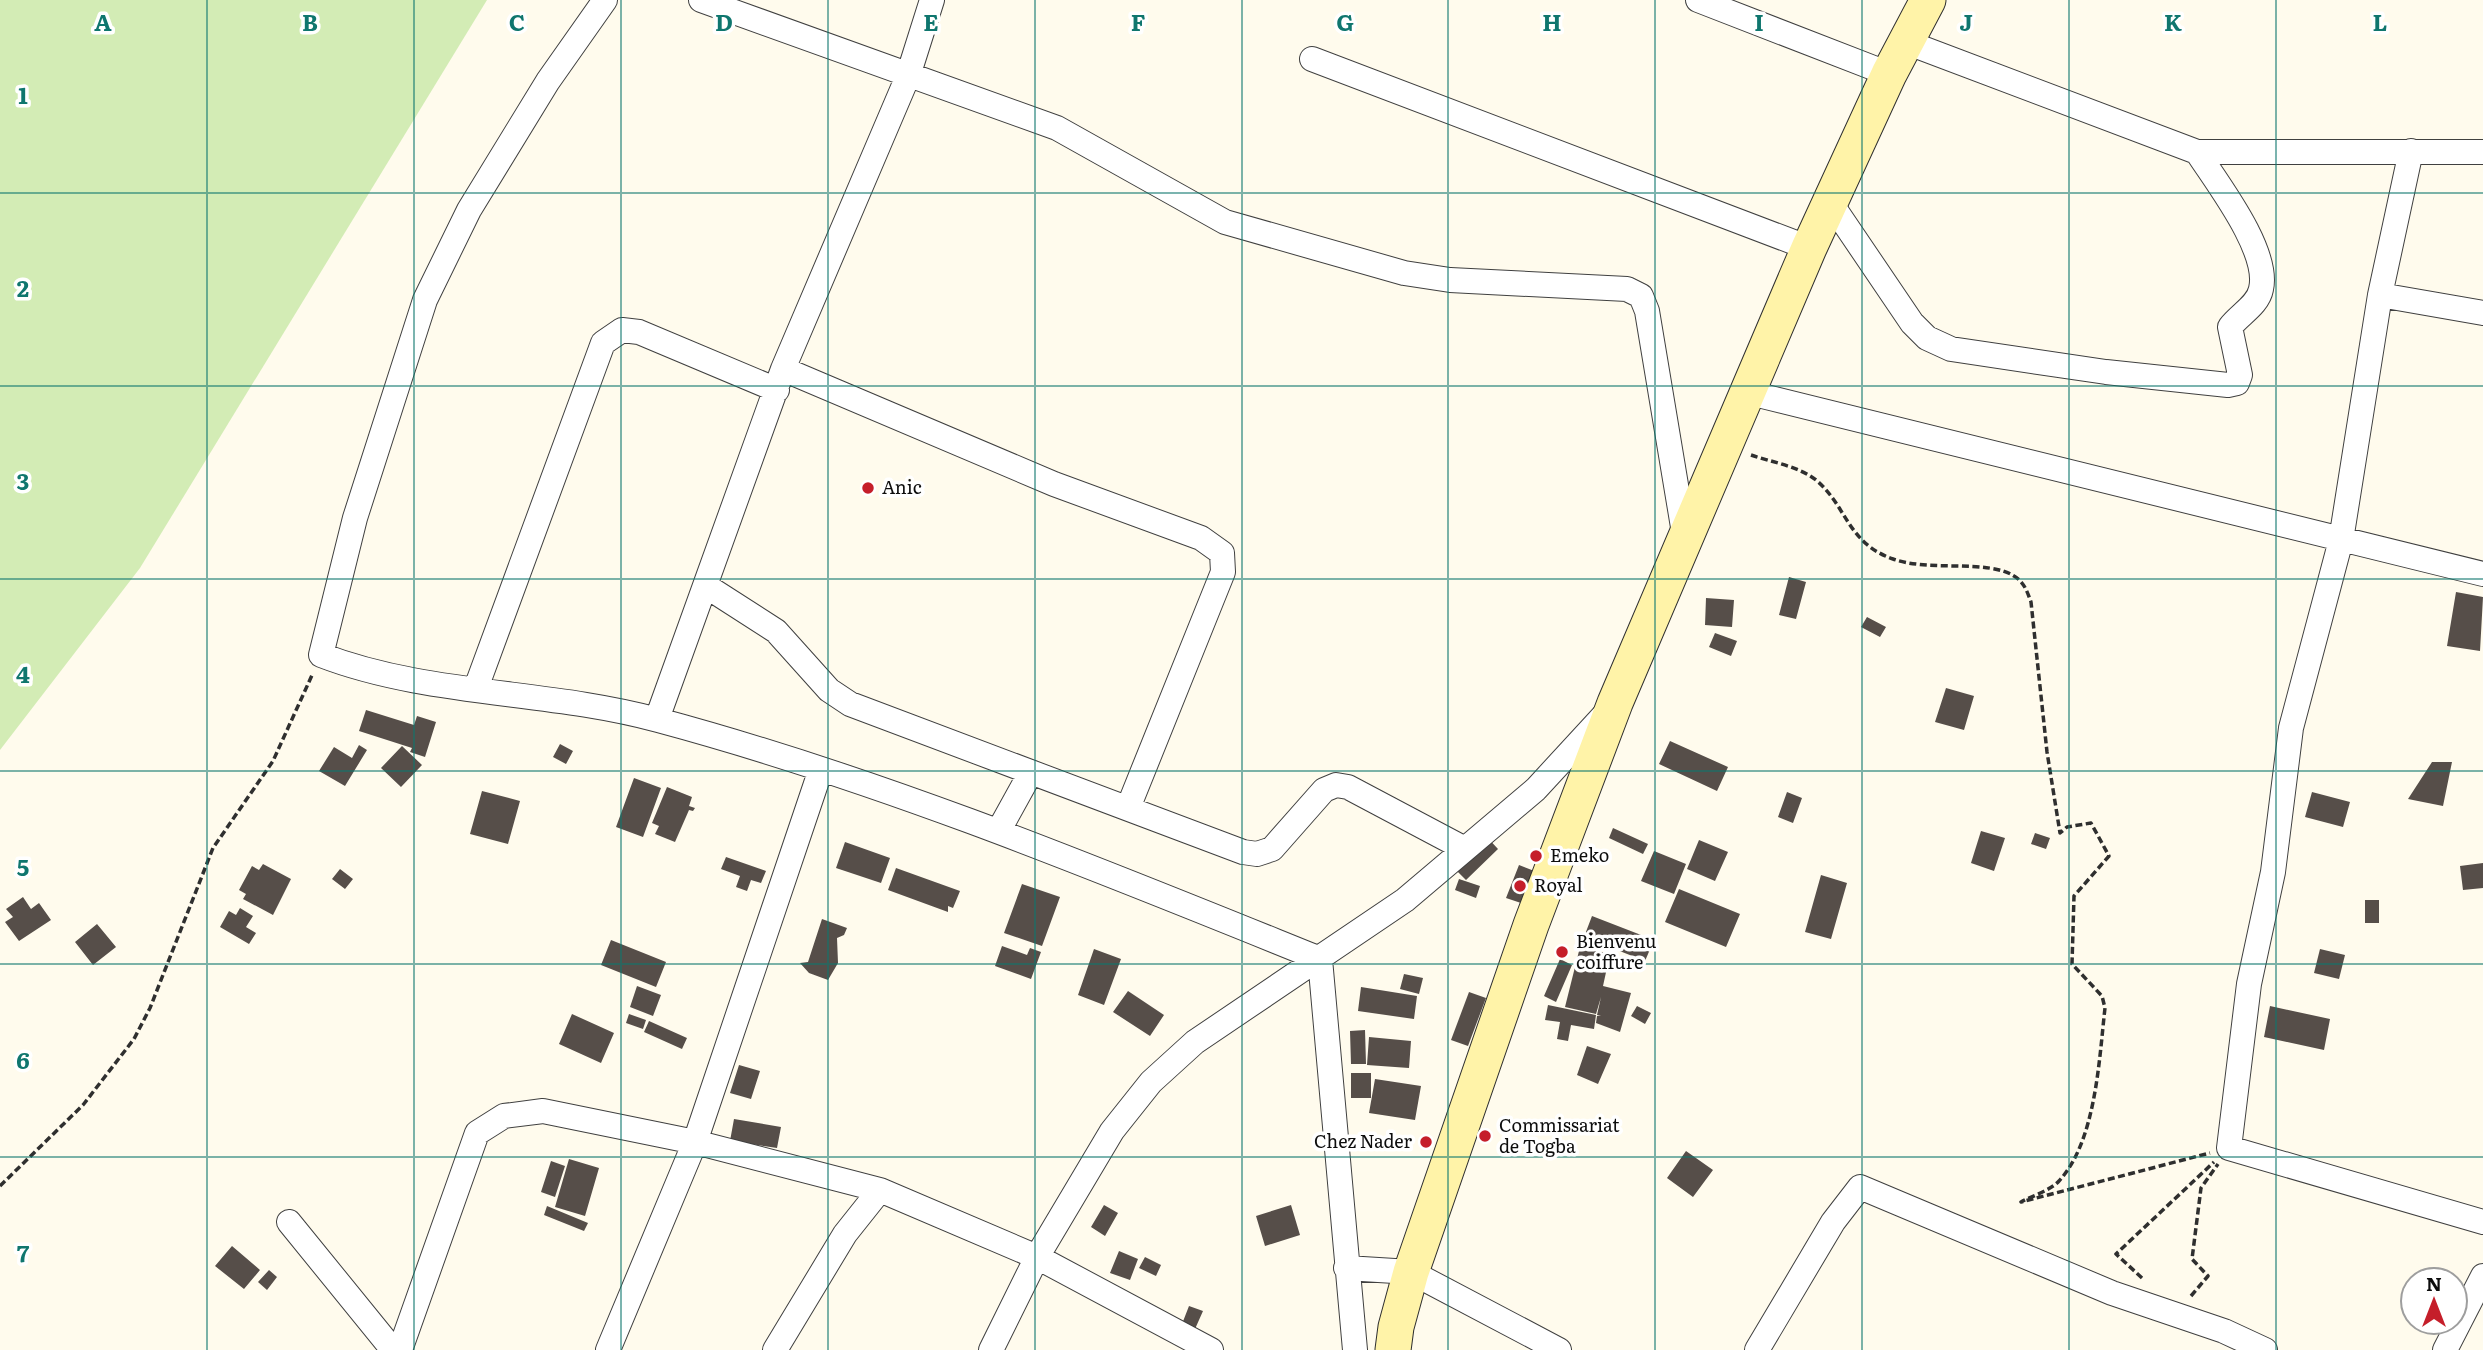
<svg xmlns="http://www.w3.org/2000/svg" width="2483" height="1350" font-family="Literata,serif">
<rect width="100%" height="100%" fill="#fffbed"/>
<path fill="#d3ecb5" d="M0 0H487L140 568 0 750Z"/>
<path fill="#564e49" d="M1789 577 1806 582 1796 619 1779 615Z
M2456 592 2483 597 2480 651 2447 646Z
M1706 598 1734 600 1732 627 1705 625Z
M1867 617 1886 627 1880 637 1861 627Z
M1715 633 1737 641 1731 656 1709 647Z
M1946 688 1974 696 1964 730 1935 722Z
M366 710 414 725 417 716 436 722 425 757 410 752 412 748 359 731Z
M1670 741 1728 767 1717 791 1659 764Z
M560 744 573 751 566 764 553 757Z
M359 745 367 750 345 786 319 771 334 747 352 758Z
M402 746 422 765 401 787 381 768Z
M2432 762H2452L2443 806 2408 799Z
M634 778 661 788 643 837 616 827Z
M667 787 692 797 689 806 695 808 693 811 689 810 675 842 655 834 659 826 652 823Z
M482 791 520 801 508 844 470 834Z
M1787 792 1802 798 1793 823 1778 817Z
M2312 792 2350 802 2343 827 2305 817Z
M1613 828 1648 844 1643 854 1609 838Z
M1981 831 2005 838 1994 871 1971 863Z
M2035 833 2050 838 2046 849 2031 844Z
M1485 835 1498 849 1466 880 1452 866Z
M1699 840 1728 852 1715 881 1687 869Z
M845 842 890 858 881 883 836 868Z
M1654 851 1686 864 1674 894 1641 881Z
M726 857 766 871 761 883 751 880 747 891 736 887 740 876 721 869Z
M2483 863V888L2463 890 2460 866Z
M263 864 291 879 273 915 243 899 246 894 239 890 252 866 259 870Z
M1519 865 1537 872 1524 904 1506 898Z
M896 868 960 891 953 908 948 906V912L888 890Z
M340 869 353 879 345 889 332 879Z
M1821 875 1847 883 1831 939 1805 932Z
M1459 879 1480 886 1476 898 1455 890Z
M1022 884 1060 897 1042 946 1004 933Z
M1679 889 1740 914 1726 947 1665 922Z
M23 897 31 909 39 903 51 920 19 941 5 922 13 917 6 909Z
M2365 900H2379V923H2365Z
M240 908 253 916 246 927 256 933 249 944 220 927 229 911 236 915Z
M1592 916 1654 940 1645 961 1584 937Z
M822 919 847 928 844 935 837 938 838 963 828 980 809 973 800 963 808 962Z
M97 924 116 947 93 965 75 942Z
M611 940 666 962 656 987 601 965Z
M1002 946 1027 955 1030 948 1041 952 1031 979 995 966Z
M1580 947 1610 954 1603 986 1631 993 1620 1032 1596 1023 1597 1016H1601L1597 1015 1601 997 1596 1014 1565 1007Z
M1094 949 1121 959 1104 1005 1078 995Z
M2320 949 2345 955 2339 979 2314 973Z
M1560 959 1572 965 1556 1002 1544 996Z
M1404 974 1423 978 1419 994 1400 989Z
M637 986 661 995 653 1016 630 1007Z
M1361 987 1417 996 1414 1019 1358 1011Z
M1128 991 1164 1015 1150 1036 1113 1012Z
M1469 992 1486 998 1468 1046 1451 1040Z
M1548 1005 1596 1015 1594 1029 1571 1025 1568 1041 1557 1039 1560 1022 1545 1020Z
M1637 1006 1651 1013 1645 1024 1631 1016Z
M2270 1006 2330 1019 2324 1050 2264 1037Z
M572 1014 614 1033 601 1063 559 1044Z
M629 1014 646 1020 643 1029 626 1023Z
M649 1021 687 1038 682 1049 644 1032Z
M1365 1030 1366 1064H1351L1350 1031Z
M1369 1037 1411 1041 1409 1068 1367 1065Z
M1587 1046 1611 1054 1598 1084 1577 1075Z
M739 1065 760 1071 751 1099 730 1093Z
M1351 1073H1371V1098H1351Z
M1375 1079 1421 1086 1415 1120 1369 1113Z
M734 1119 781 1127 777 1148 730 1141Z
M1686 1151 1713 1170 1693 1197 1667 1178Z
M569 1159 599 1168 585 1216 555 1207Z
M551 1161 565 1166 555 1197 541 1192Z
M1104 1205 1118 1213 1105 1236 1091 1227Z
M1291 1205 1300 1235 1265 1246 1256 1216Z
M547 1206 588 1223 584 1231 544 1215Z
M232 1246 260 1270 244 1289 215 1266Z
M1119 1251 1138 1259 1130 1280 1110 1273Z
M1145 1257 1161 1265 1156 1276 1139 1268Z
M269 1270 277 1277 267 1290 258 1282Z
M1189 1306 1203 1311 1195 1329 1182 1324Z"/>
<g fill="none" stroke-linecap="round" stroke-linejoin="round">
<defs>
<path id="street" d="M605 0 548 81 469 210 425 300 355 518 321 655C427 696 548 690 658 720 885 781 1102 871 1320 959L1355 1350
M701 0 1057 128 1225 222 1404 273 1450 280 1627 289 1641 296 1647 311 1685 539
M1698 0 1889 74
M1906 42 2197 152H2483
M1312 59 1809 248
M2411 151 2380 295 2341 540 2291 728 2273 872 2249 984 2229 1148 2483 1222
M1830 202 1912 323 1927 338 1951 349 2106 372 2228 385 2237 383 2240 375 2230 327C2240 314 2258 305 2261 289 2270 251 2217 183 2197 152
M2380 295 2483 313
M783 369 1054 484 1201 538 1222 553 1223 572 1128 808
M1750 393 2483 574
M706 586 776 631 829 690 850 704 1243 852 1257 854 1272 849 1324 790 1336 785 1348 787 1465 849
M476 688 603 343 622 330 639 332 777 390
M657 719 783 369 908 76 932 0
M999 830 1031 772
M289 1222 393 1350
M1346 1268 1411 1272 1559 1350
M400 1350 477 1133 504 1116 543 1111 695 1142 880 1190 1037 1257 1211 1350
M608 1350 695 1142 821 769
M775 1350 845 1234 880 1190
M991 1350 1037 1257 1112 1131 1151 1082 1195 1042 1405 900 1536 789 1605 714
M1757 1350 1833 1222 1860 1187 2112 1293 2224 1331 2265 1350
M2445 1350 2483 1276"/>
<path id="secondary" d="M1393 1350 1396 1327 1411 1272 1531 925 1615 703 1809 248 1889 74 1928 0"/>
</defs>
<use href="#street" stroke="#404040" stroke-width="26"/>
<use href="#secondary" stroke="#2f2f2f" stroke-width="37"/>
<path stroke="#2f2f2f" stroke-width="3.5" stroke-dasharray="7 3.5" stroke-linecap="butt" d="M1751 455C1771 462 1798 466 1816 480 1847 506 1847 543 1893 559 1928 572 1988 559 2014 576 2024 582 2027 591 2031 602L2047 752 2060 833 2067 827 2091 823 2109 856 2074 896 2072 964 2102 996 2105 1008C2099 1060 2096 1141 2059 1181 2051 1190 2032 1196 2021 1202L2210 1153
M0 1186 83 1105 134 1039 150 1008 213 848 273 761 313 673
M2142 1278 2116 1254 2214 1162
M2191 1296 2208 1276 2192 1259 2201 1188 2218 1164"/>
<use href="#street" stroke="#fff" stroke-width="24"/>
<use href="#secondary" stroke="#fff3a8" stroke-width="35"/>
</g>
<path fill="none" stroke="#0f766e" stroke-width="2" stroke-opacity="0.55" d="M207 0V1350M414 0V1350M621 0V1350M828 0V1350M1035 0V1350M1242 0V1350M1448 0V1350M1655 0V1350M1862 0V1350M2069 0V1350M2276 0V1350M0 193H2483M0 386H2483M0 579H2483M0 771H2483M0 964H2483M0 1157H2483"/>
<g fill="#c51e2a" stroke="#fff" stroke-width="2.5">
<circle cx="868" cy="488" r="7"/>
<circle cx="1536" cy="856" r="7"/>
<circle cx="1520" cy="886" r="7"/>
<circle cx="1562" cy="952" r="7"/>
<circle cx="1485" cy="1136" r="7"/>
<circle cx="1426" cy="1142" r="7"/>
</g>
<g text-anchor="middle" stroke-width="7" stroke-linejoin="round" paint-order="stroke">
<g font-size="18" fill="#0d0d0d" stroke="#fff" text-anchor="start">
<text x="882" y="494">Anic</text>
<text x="1550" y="862">Emeko</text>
<text x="1534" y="892">Royal</text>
<text x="1576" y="948">Bienvenu<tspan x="1576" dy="21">coiffure</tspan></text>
<text x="1499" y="1132">Commissariat<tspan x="1499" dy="21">de Togba</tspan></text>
<text x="1412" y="1148" text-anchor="end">Chez Nader</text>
</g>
</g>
<g font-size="23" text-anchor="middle" font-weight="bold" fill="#0f766e" stroke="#fff" stroke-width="7" stroke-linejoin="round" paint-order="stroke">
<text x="103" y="31">A</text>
<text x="310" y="31">B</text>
<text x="517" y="31">C</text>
<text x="724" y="31">D</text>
<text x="931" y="31">E</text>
<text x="1138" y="31">F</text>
<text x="1345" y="31">G</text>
<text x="1552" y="31">H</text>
<text x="1759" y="31">I</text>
<text x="1966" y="31">J</text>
<text x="2173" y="31">K</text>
<text x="2380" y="31">L</text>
<text x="23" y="104">1</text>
<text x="23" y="297">2</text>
<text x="23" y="490">3</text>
<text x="23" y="683">4</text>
<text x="23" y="876">5</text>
<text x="23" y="1069">6</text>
<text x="23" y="1262">7</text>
</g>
<g transform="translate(2434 1301)"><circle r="33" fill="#ffffff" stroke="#9e9e9e" stroke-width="2"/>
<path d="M0-5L12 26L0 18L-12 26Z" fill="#c51e2a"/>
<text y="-10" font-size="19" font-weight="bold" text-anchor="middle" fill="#0d0d0d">N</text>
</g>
</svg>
